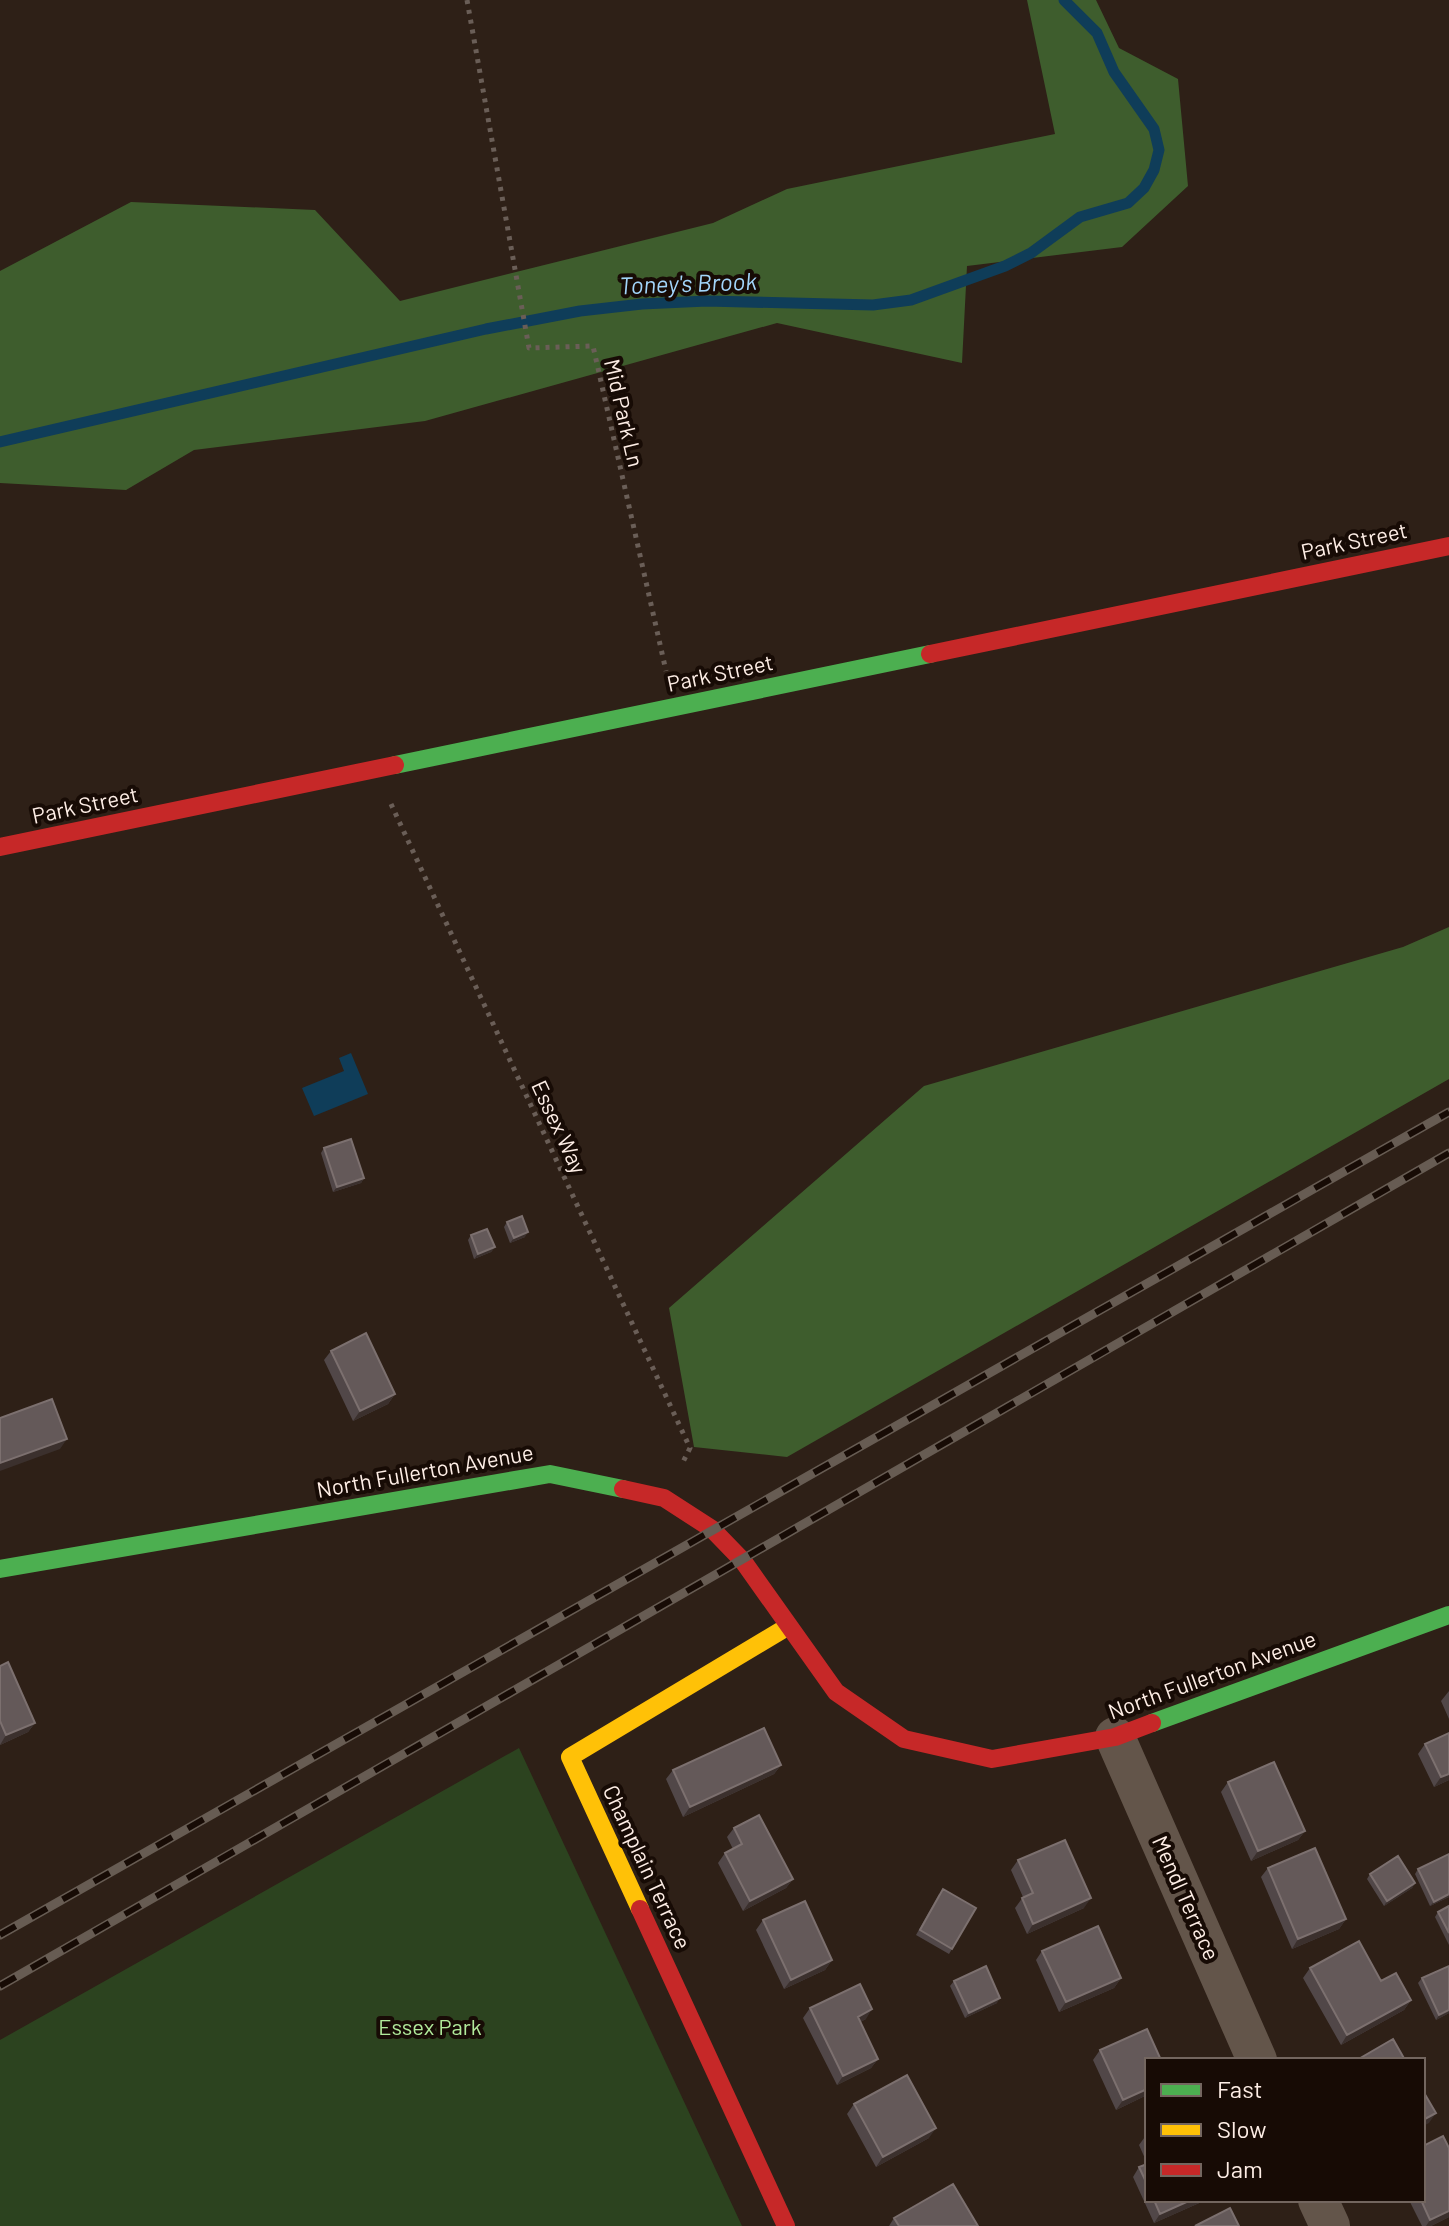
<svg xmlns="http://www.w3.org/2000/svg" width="1449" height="2226" font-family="Barlow,sans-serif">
<rect width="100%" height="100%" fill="#2e2017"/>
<path fill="#2c431f" d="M519 1748 742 2226H0V2040Z"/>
<path fill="#3e5d2d" d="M1027 0H1096L1119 48 1178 79 1188 186 1122 247 967 266 962 363 777 323 425 421 194 450 126 490 0 483V271L131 202 315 210 400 301 713 223 787 189 1055 134Z
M1449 927V1079L787 1457 694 1447 669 1308 924 1086 1403 947Z"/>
<path fill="#0f3d59" d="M351 1053 368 1094 314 1116 302 1088 344 1071 339 1058Z"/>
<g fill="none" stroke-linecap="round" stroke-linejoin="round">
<path stroke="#0f3d59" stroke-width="11" d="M0 442 486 329 580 311 642 304 707 301 873 305 911 300 1005 266 1031 253 1080 217 1128 203 1144 188 1154 170 1159 150 1154 129 1114 72 1097 33 1064 0"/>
<path stroke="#6a5e57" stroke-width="5" stroke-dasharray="4 6" stroke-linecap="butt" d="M467 0 529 348 593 346 666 671
M391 804 690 1448 683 1462"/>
<path stroke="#63554a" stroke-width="40" d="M1115 1737 1257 2060
M1318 2200 1330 2226"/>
<path stroke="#4caf50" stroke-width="18" d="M395 765 930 654
M0 1569 550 1474 623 1489
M1152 1723 1449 1615"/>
<path stroke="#ffc107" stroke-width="18" d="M640 1909 570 1757 787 1627"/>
<path stroke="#c62828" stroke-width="18" d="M930 654 1449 546
M0 847 395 765
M623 1489 664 1498 712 1529 743 1561 836 1692 904 1739 992 1759 1115 1737 1152 1723
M640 1909 786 2226"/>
<defs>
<path id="rail" d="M0 1935 1449 1112
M0 1986 1449 1153"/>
</defs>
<use href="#rail" stroke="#675c53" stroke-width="9"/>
<use href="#rail" stroke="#170b05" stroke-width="6" stroke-dasharray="18" stroke-linecap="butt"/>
</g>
<path fill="#514748" d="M324 1148 364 1178 361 1183 333 1192 321 1153Z
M507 1222 525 1237 510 1243 504 1227Z
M471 1235 495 1247 491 1252 474 1259 468 1240Z
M331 1351 395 1394 388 1404 353 1421 324 1360Z
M0 1666 35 1723 28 1732 0 1745Z
M1449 1691V1719L1441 1701Z
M1425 1744 1449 1780 1434 1787 1418 1754Z
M781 1765 774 1774 683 1817 666 1779 673 1770Z
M1228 1782 1305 1831 1298 1840 1251 1861 1221 1792Z
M734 1828 793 1879 786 1888 743 1911 718 1863 725 1853 733 1849 727 1837Z
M1449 1854V1897L1430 1906 1415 1874 1418 1869Z
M1018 1860 1084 1908 1027 1934 1015 1908 1023 1897 1011 1870Z
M1268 1868 1346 1919 1339 1929 1292 1949 1261 1877Z
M1370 1874 1415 1883 1412 1888 1384 1906 1367 1879Z
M939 1894 952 1949 949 1954 916 1935Z
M1449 1906V1945L1435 1917 1438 1912Z
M763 1920 832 1960 825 1970 784 1989 756 1930Z
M1042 1951 1121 1978 1114 1988 1059 2012 1036 1960Z
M1310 1968 1381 1981 1411 2000 1404 2010 1341 2045 1303 1978Z
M1422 1978 1449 2013 1436 2020 1418 1983Z
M954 1981 997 2003 965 2018 950 1986Z
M810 2008 866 2019 860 2022 878 2059 871 2068 837 2085 803 2018Z
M1100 2050 1147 2095 1116 2110 1093 2060Z
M854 2104 929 2138 876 2167 847 2114Z
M1147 2134V2163L1139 2145Z
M1147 2164V2200H1206L1154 2223 1133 2177 1139 2167Z
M1409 2200H1423L1449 2217 1431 2226H1422Z
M894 2218 978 2226H889Z"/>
<path fill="#3b302d" d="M364 1178 361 1183 333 1192 337 1187Z
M528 1232 525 1237 510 1243 514 1238Z
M495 1247 491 1252 474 1259 478 1254Z
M395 1394 388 1404 353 1421 360 1411Z
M67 1439 60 1449 0 1471V1463Z
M35 1723 28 1732 0 1745 6 1735Z
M781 1765 774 1774 683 1817 690 1807Z
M1449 1774V1780L1434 1787 1441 1777Z
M1305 1831 1298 1840 1251 1861 1258 1851Z
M793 1879 786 1888 743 1911 750 1901Z
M1415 1883 1412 1888 1384 1906 1387 1901Z
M1449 1894V1897L1430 1906 1434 1902Z
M1091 1898 1084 1908 1027 1934 1033 1924Z
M1346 1919 1339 1929 1292 1949 1298 1939Z
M832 1960 825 1970 784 1989 791 1980Z
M1121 1978 1114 1988 1059 2012 1066 2002Z
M1000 1998 997 2003 965 2018 969 2013Z
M1411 2000 1404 2010 1341 2045 1347 2035Z
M872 2009 866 2019 851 2027 858 2017Z
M1449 2010V2013L1436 2020 1439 2015Z
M878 2059 871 2068 837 2085 843 2076Z
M1147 2089V2095L1116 2110 1123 2100Z
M1436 2113 1429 2123 1423 2126V2120Z
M936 2128 929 2138 876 2167 883 2157Z
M1191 2200H1206L1154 2223 1160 2214Z
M1449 2211V2217L1431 2226H1426L1430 2220Z"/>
<path fill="#645959" stroke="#7c706f" stroke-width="2" d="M351 1139 364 1178 337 1187 324 1148Z
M522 1216 528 1232 514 1238 507 1222Z
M487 1229 495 1247 478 1254 471 1235Z
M366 1333 395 1394 360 1411 331 1351Z
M52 1399 67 1439 0 1463V1418Z
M8 1662 35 1723 6 1735 0 1721V1666Z
M764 1728 781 1765 690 1807 673 1770Z
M1449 1733V1774L1441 1777 1425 1744Z
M1274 1762 1305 1831 1258 1851 1228 1782Z
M759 1815 793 1879 750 1901 725 1853 742 1844 734 1828Z
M1065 1840 1091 1898 1033 1924 1022 1898 1033 1893 1018 1860Z
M1315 1848 1346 1919 1298 1939 1268 1868Z
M1449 1854V1894L1434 1902 1418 1869Z
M1398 1856 1415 1883 1387 1901 1370 1874Z
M943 1889 976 1908 952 1949 920 1930Z
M805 1901 832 1960 791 1980 763 1920Z
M1449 1906V1933L1438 1912Z
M1098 1926 1121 1978 1066 2002 1042 1951Z
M1359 1941 1381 1981 1396 1973 1411 2000 1347 2035 1310 1968Z
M986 1966 1000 1998 969 2013 954 1981Z
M1449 1966V2010L1439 2015 1422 1978Z
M860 1984 872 2009 858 2017 878 2059 843 2076 810 2008Z
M1147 2029 1161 2060H1147V2089L1123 2100 1100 2050Z
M1393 2039 1405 2060H1357Z
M907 2075 936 2128 883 2157 854 2104Z
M1423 2091 1436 2113 1423 2120Z
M1443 2136 1449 2148V2211L1430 2220 1421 2200H1423V2146Z
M1147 2164V2184L1139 2167Z
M953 2184 978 2226H899L894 2218Z
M1154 2200H1191L1160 2214Z
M1230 2208 1239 2226H1195Z"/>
<g text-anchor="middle" stroke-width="8" stroke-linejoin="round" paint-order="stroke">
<g font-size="22" fill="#feeee6" stroke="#170b05">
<text transform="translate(624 413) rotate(77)" y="8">Mid Park Ln</text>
<text transform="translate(1354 541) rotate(-12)" y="8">Park Street</text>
<text transform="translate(720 673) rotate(-12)" y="8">Park Street</text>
<text transform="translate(85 805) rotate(-12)" y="8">Park Street</text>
<text transform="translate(559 1127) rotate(65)" y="8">Essex Way</text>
<text transform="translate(425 1471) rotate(-10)" y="8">North Fullerton Avenue</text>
<text transform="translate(1212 1675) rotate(-20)" y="8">North Fullerton Avenue</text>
<text transform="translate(647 1867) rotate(65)" y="8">Champlain Terrace</text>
<text transform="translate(1186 1898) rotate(66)" y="8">Mendl Terrace</text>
</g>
<g font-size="22" fill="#b1eb9b" stroke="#170b05">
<text x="430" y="2035">Essex Park</text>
</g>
<g font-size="24" font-style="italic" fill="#a2d5fa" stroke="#170b05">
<text transform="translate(688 284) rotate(-2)" y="8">Toney's Brook</text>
</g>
</g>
<rect x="1145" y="2058" width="280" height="144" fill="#170b05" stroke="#73665f" stroke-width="2"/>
<rect x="1161" y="2084" width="40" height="12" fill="#4caf50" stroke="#73665f" stroke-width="2"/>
<text x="1217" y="2098" font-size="24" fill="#feeee6">Fast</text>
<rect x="1161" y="2124" width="40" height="12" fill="#ffc107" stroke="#73665f" stroke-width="2"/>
<text x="1217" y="2138" font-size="24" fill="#feeee6">Slow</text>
<rect x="1161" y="2164" width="40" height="12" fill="#c62828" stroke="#73665f" stroke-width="2"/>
<text x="1217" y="2178" font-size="24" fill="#feeee6">Jam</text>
</svg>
